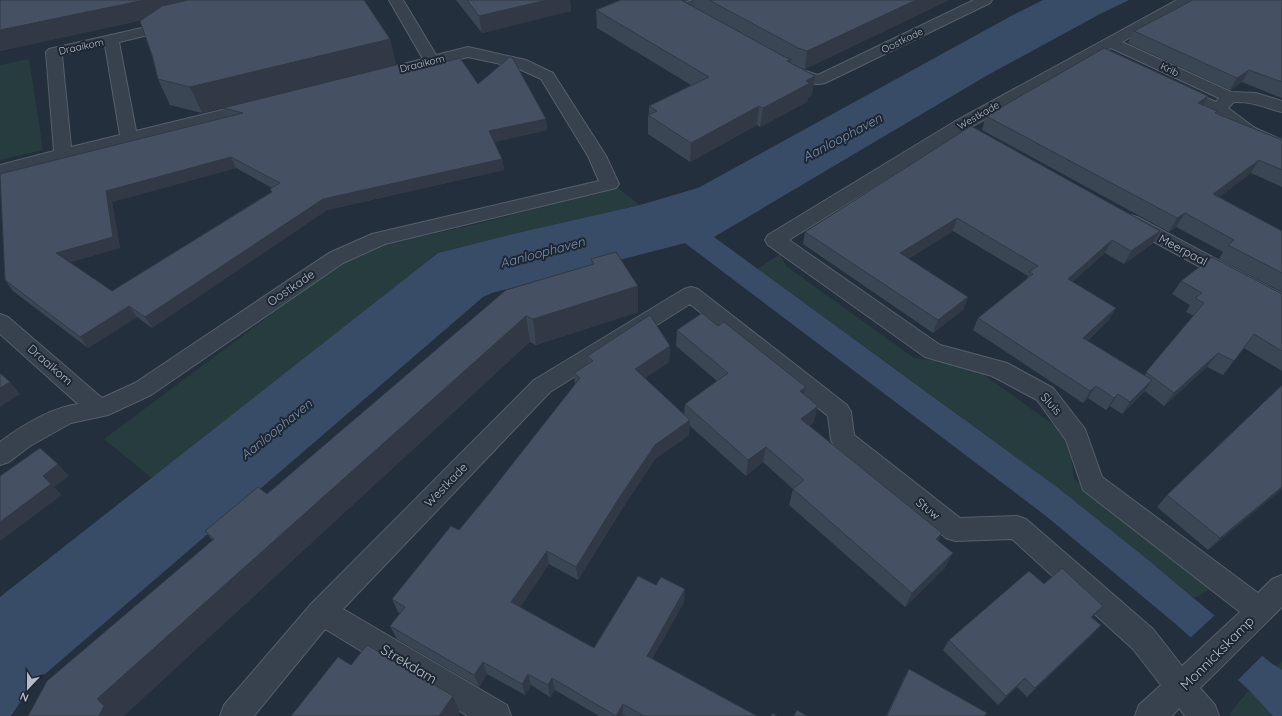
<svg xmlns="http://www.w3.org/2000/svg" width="1282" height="716" font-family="Quicksand,sans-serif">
<rect width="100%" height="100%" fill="#242f3e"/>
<path fill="#263c3f" d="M29 59 43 150 0 160V65Z
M618 188 640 205 513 234 438 253 153 479 104 439 355 252 481 223Z
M780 254 786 266 914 358 962 364 977 370 1068 435 1074 479 1211 589 1194 598C1054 481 905 376 757 269Z
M1282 661V716H1231L1229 714 1249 690 1251 692Z"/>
<path fill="#394c67" d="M1043 0H1129L1100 14 986 76 714 237 1058 488 1147 559 1271 663 1282 670V716H1273L1249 690 1178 626 1046 516 685 243 492 293 483 297 30 687 11 716H0V597L438 253 513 234 640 205 698 188 1013 15Z"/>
<path fill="#242f3e" d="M1216 614 1264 654 1238 680 1190 638Z"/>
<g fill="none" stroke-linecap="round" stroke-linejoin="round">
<defs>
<path id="minor" d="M389 0H403L436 55 468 47 526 60 553 73 606 156 619 184 616 188 385 244 343 263 151 395 108 415 71 423 30 446 9 462 0 465V442C23 425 50 408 78 404L0 334V314L8 317 102 398 135 383 329 253 372 234 599 181 588 156 541 79 515 67 468 57 374 81 368 79 366 76 368 73 423 59Z
M692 0H711L709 3 691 11 702 19 700 22C691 24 678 18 673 10L675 7Z
M974 0H992L990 3 825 83C812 87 794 77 781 73L779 70 781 67 787 65 818 75Z
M1177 0H1194L1192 3 1122 42 1231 92 1256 93 1282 101V112C1265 108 1252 101 1234 102L1228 108 1255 128 1282 140V151L1243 136 1212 113 1171 93 1169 90 1171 87 1177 85 1216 102 1219 98 1111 48 966 130 789 240 940 345 1007 363 1053 388 1085 429 1102 477 1258 593 1272 579 1282 575V607L1200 688 1215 705 1219 716H1185L1179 708 1172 716H1135L1139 705 1161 685 1133 649 1012 539 955 541 946 538 835 447 831 440 828 416 690 304 550 392 343 609 507 705 511 716H468L325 629 254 716H220L224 705 312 603 534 380 684 289 691 287 698 289 847 405 851 412 854 435 960 518 1017 516 1026 519 1153 629 1182 666 1240 612 1083 490 1066 440 1037 400 992 376 925 357 768 245 765 240 768 235 954 122Z
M173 21 178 22 180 25 178 28 119 42 136 131 255 102 261 103 263 107 261 111 0 175V165L54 151 46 52 49 49ZM105 45 120 135 71 147 62 55Z
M1130 215 1137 217 1282 294V310L1275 308 1123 225 1120 221 1123 217Z"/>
</defs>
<use href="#minor" stroke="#565f6c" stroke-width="2"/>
<use href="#minor" fill="#38414e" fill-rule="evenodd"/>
</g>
<path fill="#3b4654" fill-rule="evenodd" d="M0 0 390 39 396 64 202 113 170 105 158 79 152 55 142 20 0 51Z
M456 0H570L571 11 482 33Z
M621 0H688L684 2 695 8V0H949L805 69 800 68 812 95 808 97 807 102 760 127 757 125 690 162 648 134V115H649V106L691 85 597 28 596 10Z
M1282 0V98L1242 82 1230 90 1128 43 1134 31Z
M405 72 478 84 546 119 547 130 494 142 502 159 504 170 327 210 152 328 137 317 88 348 13 291 5 280 227 117 223 108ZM236 168 272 188 271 192 112 291 70 262 120 248 112 202Z
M1208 96 1203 105 1216 113 1282 140V187L1251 173 1219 197 1282 231V292L1219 259 1223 252 1176 227 1169 232 982 130 986 116Z
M971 126 1152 244 1124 264 1105 253 1072 282 1109 320 1087 341 1144 376 1194 316 1186 312 1190 305 1172 294 1181 281 1282 294V371L1244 348 1223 375 1207 367 1164 406 1145 391 1122 414 1110 406 1106 410 1088 398 1083 403 973 330 978 318 1026 280 1028 276 953 231 908 259 968 297 963 310 933 333 803 244 805 232Z
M591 259 638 312 536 345 530 342 212 540 205 531 267 494 591 265Z
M677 330 804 394 814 422 809 426 938 541 945 568 905 607 789 505 793 489 763 462 746 476 689 425V435L655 459 620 512 578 580 549 564 520 607 594 648 684 602 652 659 757 716H625L624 715 623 716H599L555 690 550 697 531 685 525 695 487 674 479 687 397 639 390 626 400 613 398 612 392 599 459 530 488 495 575 385 574 373 588 364 587 356 670 346 669 362 645 378 684 415 685 404 717 381 676 346Z
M1282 385V489L1208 550 1157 507 1167 495Z
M1044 584 1103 606 1092 618V635L1027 697 1017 687 998 705 943 650 949 640Z
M909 669 987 713 985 716H886L904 678Z"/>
<path fill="#303945" d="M145 0H220L194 9 0 51V30Z
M547 0H570L571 11 482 33 479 16Z
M672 0H688L674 6Z
M916 0H949L805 69 807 51Z
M390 39 396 64 202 113 190 87Z
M791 59 788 77 787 61Z
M1249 70 1242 82 1230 90 1237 78Z
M815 76 812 95 808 97 807 102 760 127 763 108 806 81Z
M1208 96 1201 109 1198 103Z
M759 106 757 125 690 162 691 143Z
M546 119 547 130 491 143 489 131Z
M231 157 236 168 112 202 120 248 64 264 56 253 106 191Z
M502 159 504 170 327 210 152 328 145 317 323 199Z
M1259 160 1251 173 1205 208 1213 194Z
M1185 213 1176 227 1169 232 1177 218Z
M957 218 953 231 896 266 900 253Z
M1160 231 1152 244 1124 264 1131 251Z
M1112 240 1105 253 1062 291 1068 279Z
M638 286V312L536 345 533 319Z
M968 297 963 310 933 333 938 320Z
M129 306 137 317 88 348 80 337Z
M1116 308 1109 320 1076 350 1083 338Z
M526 316 530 342 124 716H99L97 699Z
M670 346 669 362 635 385V369Z
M1218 353 1207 367 1164 406 1174 393Z
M1152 380 1144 392 1122 414 1130 402Z
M10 382 20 394 0 407V388Z
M1096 386 1088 398 1083 403 1090 391Z
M806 387 802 403 800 391Z
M1118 394 1110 406 1106 410 1114 398Z
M818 406 814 422 797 435 801 419Z
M690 420 689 435 655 459 620 512 578 580 576 567 619 498 655 445Z
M766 447 763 462 746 476 748 460Z
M58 464 69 476 54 487 62 495 0 541V522L43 476Z
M1282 487V489L1208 550 1220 538Z
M942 533 934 548 936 539Z
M547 551 549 564 514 615 511 602Z
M953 553 945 568 905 607 912 593Z
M685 589 684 602 647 668V656Z
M1103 606 1094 616 1082 627 1091 617Z
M1101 625 1092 635 1027 697 1035 688Z
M483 662 487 674 479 687 474 675Z
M528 674 531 685 525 695 522 684Z
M552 678 555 690 550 697 548 685Z
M1025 678 1017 687 998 705 1006 696Z
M453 696 460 713 458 716H439Z
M623 704V716H616Z"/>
<path fill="#455162" stroke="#303945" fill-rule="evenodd" d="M0 0H145L0 30Z
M188 0H364L390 39 190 87 158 79 152 55 140 21 162 6Z
M467 0H547L479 16Z
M621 0H681L785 57 791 59 787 61 815 76 806 81 810 83 763 108 759 106 691 143 648 115 657 111 649 106 709 77 596 10Z
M709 0H916L807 51 798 48Z
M1193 0H1282V82L1249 70 1237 78 1134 31Z
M1104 48 1208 96 1198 103 1217 111 1215 113 1282 140V170L1259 160 1213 194 1282 231V273L1228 245 1234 240 1185 213 1177 218 986 116Z
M510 57H512L546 119 489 131 502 159 323 199 145 317 129 306 80 337 5 280 0 174 243 113 223 108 400 64 405 72 460 58 478 84ZM231 157 280 183 270 189 272 192 112 291 56 253 113 237 106 191Z
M971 126 1160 231 1131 251 1112 240 1068 279 1116 308 1083 338 1152 380 1130 402 1118 394 1114 398 1096 386 1090 391 978 318 1033 274 1029 272 1038 266 957 218 900 253 968 297 938 320 805 232Z
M616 252 638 286 533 319 526 316 97 699 104 706 99 716H28L47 681 214 539 205 531 258 487 267 494 506 290 594 264 591 259Z
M1212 257 1282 294V351L1254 334 1234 361 1218 353 1174 393 1146 372 1204 303 1195 298 1202 293 1181 281Z
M702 313 718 326 724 322 806 387 800 391 818 406 801 419 942 533 936 539 953 553 912 593 793 489 804 480 766 447 748 460 685 404 728 373 677 330Z
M650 315 670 346 635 369 690 420 655 445 619 498 576 567 547 551 511 602 594 648 638 576 656 585 661 577 685 589 647 656 757 716H644L623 704 616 716 552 678 548 685 528 674 522 684 483 662 474 675 390 626 405 607 392 599 451 526 459 530 488 495 580 378 574 373 593 361 587 356Z
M0 373 10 382 0 388Z
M1282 385V487L1220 538 1167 495Z
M40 448 58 464 43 476 51 484 0 522V476Z
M1062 568 1103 606 1091 617 1101 625 1035 688 1025 678 1006 696 949 640 1029 571 1044 584Z
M367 645 453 696 439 716H291L338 657 351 665Z
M909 669 987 713 984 716H887Z
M797 710 807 716H794Z
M772 713 777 716H771Z"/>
<g text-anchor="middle" stroke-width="4" stroke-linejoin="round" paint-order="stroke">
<g font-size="10" fill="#b4bcc9" stroke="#1d2633">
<text transform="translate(902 40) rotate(-26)" y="4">Oostkade</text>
<text transform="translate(81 46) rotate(-12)" y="4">Draaikom</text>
<text transform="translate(422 63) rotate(-14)" y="4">Draaikom</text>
<text transform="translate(1170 69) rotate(25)" y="4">Krib</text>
<text transform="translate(978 115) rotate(-30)" y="4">Westkade</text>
</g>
<g font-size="12" fill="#b4bcc9" stroke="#1d2633">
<text transform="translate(1183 250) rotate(28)" y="4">Meerpaal</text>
<text transform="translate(291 288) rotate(-34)" y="4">Oostkade</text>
<text transform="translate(50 365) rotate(41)" y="4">Draaikom</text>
<text transform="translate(1051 404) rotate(48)" y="4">Sluis</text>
<text transform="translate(446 485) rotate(-46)" y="4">Westkade</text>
<text transform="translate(928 509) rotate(39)" y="4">Stuw</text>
</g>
<g font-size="13" font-style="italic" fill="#7c92b1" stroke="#1d2633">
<text transform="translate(842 137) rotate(-28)" y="5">Aanloophaven</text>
<text transform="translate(542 252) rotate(-15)" y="5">Aanloophaven</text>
<text transform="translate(276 429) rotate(-39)" y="5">Aanloophaven</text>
</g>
<g font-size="14" fill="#b4bcc9" stroke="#1d2633">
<text transform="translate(1217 653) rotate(-45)" y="5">Monnickskamp</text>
<text transform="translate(409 664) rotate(31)" y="5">Strekdam</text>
</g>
</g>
<g transform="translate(28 688) rotate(202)" stroke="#1d2633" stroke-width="3" paint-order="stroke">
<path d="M0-3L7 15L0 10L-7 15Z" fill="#b4bcc9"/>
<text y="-6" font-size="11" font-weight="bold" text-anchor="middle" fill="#b4bcc9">N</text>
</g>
</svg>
